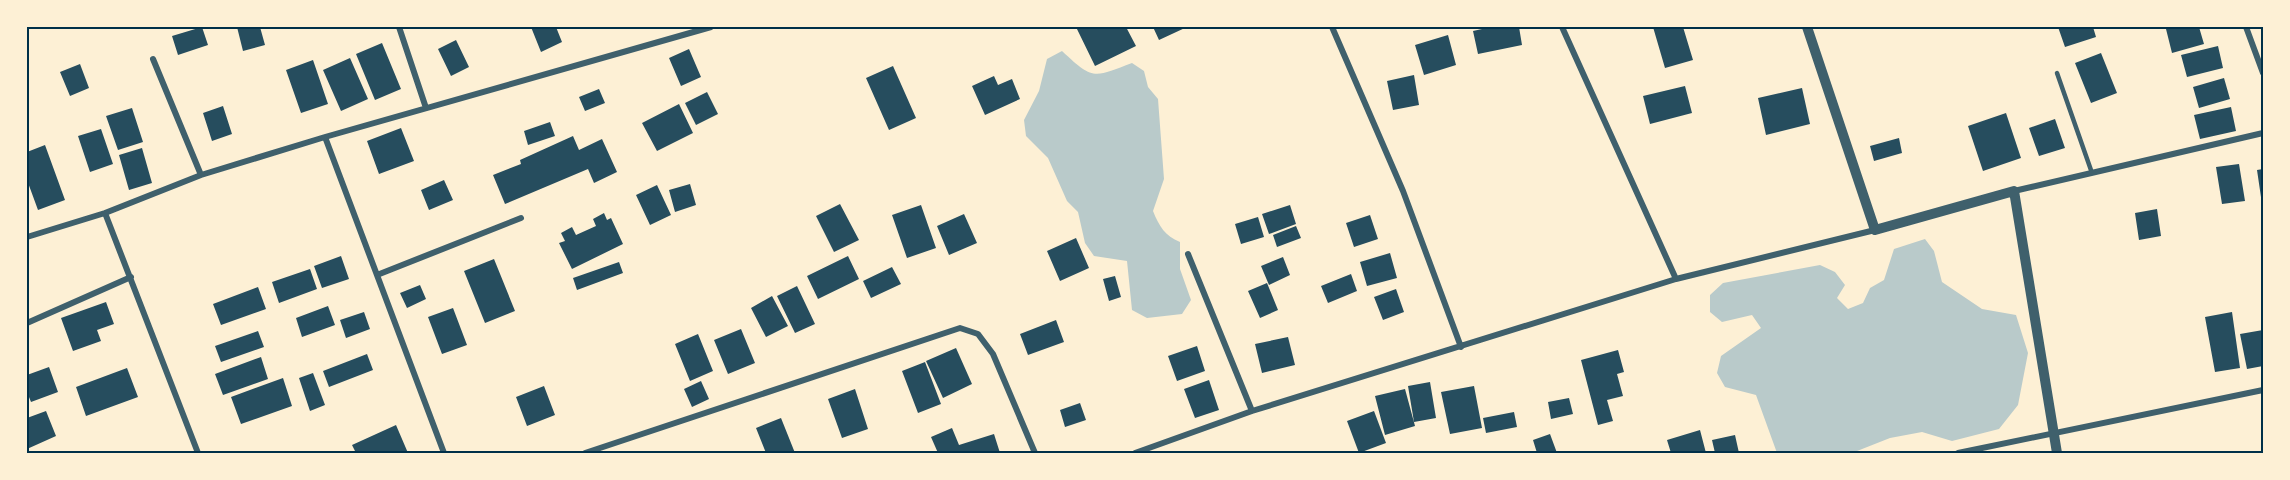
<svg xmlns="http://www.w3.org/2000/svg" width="2290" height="480" font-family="Lato,sans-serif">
<rect width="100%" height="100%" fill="#fdf0d5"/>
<path fill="#b9caca" d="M1062 51C1093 80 1093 78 1132 63L1144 71 1148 87 1158 99 1164 179 1153 211C1159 226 1165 236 1180 242V269L1191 300 1182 314 1147 318 1132 310 1127 261 1094 256 1085 243 1078 212 1067 201 1048 158 1026 136 1024 120 1039 91 1047 59Z
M1925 239 1934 251 1942 282 1982 309 2016 315 2028 353 2018 405 1999 429 1952 441 1922 432 1890 438 1852 453H1777L1756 395 1725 387 1717 373 1721 356 1761 328 1752 315 1722 322 1710 312V295L1723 283 1820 265 1835 272 1845 285 1837 298 1848 309 1863 303 1870 288 1884 280 1894 249Z"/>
<path fill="#264d5e" d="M202 27 208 45 178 55 172 36Z
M237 27H260L265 45 243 51Z
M531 27H556L562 42 541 52Z
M1076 27H1126L1136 46 1095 66Z
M1153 27H1187L1159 40Z
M1491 27H1519L1522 45 1478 54 1473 31Z
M1653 27H1683L1693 60 1665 68Z
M2058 27H2093L2096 37 2065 47Z
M2173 27H2199L2204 44 2172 53 2166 29Z
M1448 35 1456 65 1424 75 1415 45Z
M456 40 469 67 451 76 438 49Z
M382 43 401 89 375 100 356 54Z
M2218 46 2223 68 2187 77 2181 55Z
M689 49 701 77 681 86 669 58Z
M2101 53 2117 93 2091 103 2075 63Z
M350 58 368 99 341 111 323 70Z
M313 60 328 104 301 113 286 70Z
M80 64 89 88 70 96 60 72Z
M893 66 916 118 889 130 866 78Z
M1414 75 1419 105 1393 110 1387 81Z
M994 76 998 85 1012 79 1020 99 985 115 972 86Z
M2224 78 2230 99 2199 108 2193 87Z
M1685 86 1692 113 1650 124 1643 96Z
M1802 88 1810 124 1766 135 1758 98Z
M599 89 605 103 585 111 579 97Z
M707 92 718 114 696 125 685 103Z
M679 104 693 133 657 151 642 123Z
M223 106 232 134 212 141 203 113Z
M2231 107 2236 131 2200 139 2194 115Z
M132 108 143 142 118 150 106 116Z
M2006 113 2021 158 1983 171 1968 126Z
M2055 119 2065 148 2039 156 2029 128Z
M550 122 555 136 528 145 524 131Z
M401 128 414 161 379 174 367 141Z
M101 129 113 164 90 172 78 136Z
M573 136 579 150 602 139 617 172 594 183 588 169 505 204 493 175 521 164 520 160Z
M1899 138 1902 153 1874 161 1870 146Z
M45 145 65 200 38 210 27 180V152Z
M142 148 152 183 129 190 119 155Z
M2239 164 2245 201 2222 204 2216 167Z
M2263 169V204H2262L2257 170Z
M444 180 453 200 429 210 421 190Z
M690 184 696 205 675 212 669 190Z
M657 185 671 215 650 225 636 195Z
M840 204 859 240 834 252 816 216Z
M921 205 936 248 907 258 892 215Z
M1290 205 1296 224 1269 234 1262 214Z
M2157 209 2161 236 2139 240 2135 213Z
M604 213 607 220 611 218 623 244 572 269 559 243 565 241 561 233 572 227 576 235 596 226 593 219Z
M964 214 977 243 949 255 937 226Z
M1370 215 1378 239 1354 247 1346 223Z
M1258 217 1264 237 1241 244 1235 224Z
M1296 226 1301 238 1277 247 1273 235Z
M1076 238 1089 268 1060 281 1047 251Z
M1390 253 1397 278 1367 286 1360 262Z
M341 256 349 279 322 288 314 266Z
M848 256 859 279 818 299 807 276Z
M1283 257 1290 275 1269 285 1261 266Z
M494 259 515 311 485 323 464 271Z
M619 262 623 273 577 290 573 278Z
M892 267 901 284 871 298 863 281Z
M310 269 317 289 279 303 272 282Z
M1351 274 1357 291 1328 303 1321 286Z
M1115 276 1121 297 1109 301 1103 279Z
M1267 283 1278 310 1260 318 1248 291Z
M420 285 426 299 407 308 400 293Z
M797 286 815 324 795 333 777 296Z
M258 287 266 309 221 325 213 304Z
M1396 289 1404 312 1383 320 1374 297Z
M772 296 788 326 766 337 751 308Z
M106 302 114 324 97 330 101 341 73 351 61 318Z
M328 306 335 325 302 337 296 318Z
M453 308 467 345 442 354 428 317Z
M364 312 370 329 346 338 340 320Z
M2232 312 2240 368 2215 372 2205 317Z
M1056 320 1064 342 1028 355 1020 334Z
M741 329 755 363 728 374 714 340Z
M2263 330V366L2247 369 2240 334Z
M258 331 264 347 221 362 215 346Z
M698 334 713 371 690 381 675 344Z
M1288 337 1295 365 1262 373 1255 344Z
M1197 346 1205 371 1177 381 1168 356Z
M956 348 972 384 943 398 926 361Z
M1618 350 1624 372 1617 374 1623 396 1607 400 1613 421 1598 425 1581 360Z
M367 354 373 370 329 387 323 371Z
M261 357 268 379 223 395 215 374Z
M925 362 941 404 918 413 902 371Z
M49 367 58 392 31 402 27 392V375Z
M127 368 138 397 86 416 76 387Z
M313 373 325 405 310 411 299 378Z
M283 378 292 406 241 424 231 397Z
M1209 380 1219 410 1195 418 1184 389Z
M701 381 709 399 692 407 684 389Z
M1430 382 1436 418 1414 422 1408 386Z
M544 386 555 415 527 426 516 397Z
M1474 386 1482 428 1450 434 1441 392Z
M855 389 868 429 842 438 828 399Z
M1405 389 1415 426 1385 435 1375 396Z
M1569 398 1573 414 1551 419 1548 402Z
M1080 403 1086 420 1065 427 1060 410Z
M46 411 56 436 27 449V418Z
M1374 411 1386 443 1359 453 1347 421Z
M1514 412 1517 427 1486 433 1483 418Z
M781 418 795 453H766L756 428Z
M396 425 408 453H356L352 445Z
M952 428 959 445 994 434 1000 453H938L931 437Z
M1700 430 1706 453H1671L1667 440Z
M1550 434 1557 453H1537L1533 440Z
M1735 435 1739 453H1715L1712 440Z"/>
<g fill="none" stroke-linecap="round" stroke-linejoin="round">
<path stroke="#3f606c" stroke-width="4.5" d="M2057 73 2092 173"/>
<path stroke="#3f606c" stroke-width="6" d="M399 27 426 108
M1332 27 1403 191 1461 347
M1562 27 1676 279
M2246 27 2263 73
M153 59 201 175
M325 137 444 453
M2014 191 2263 133
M105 213 198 453
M27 237 105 213 201 175 325 137 711 27
M1188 254 1252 411
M377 275 521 218
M27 323 131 277
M585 453 960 328 978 334 993 354 1035 453
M1135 453 1252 411 1676 279 1875 230
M1958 453 2263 390"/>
<path stroke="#3f606c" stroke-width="10" d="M1807 27 1875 230 2014 191 2057 453"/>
</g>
<rect width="2290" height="480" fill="none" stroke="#fdf0d5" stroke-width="57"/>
<rect x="28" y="28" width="2234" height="424" fill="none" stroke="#003049" stroke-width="2"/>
</svg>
